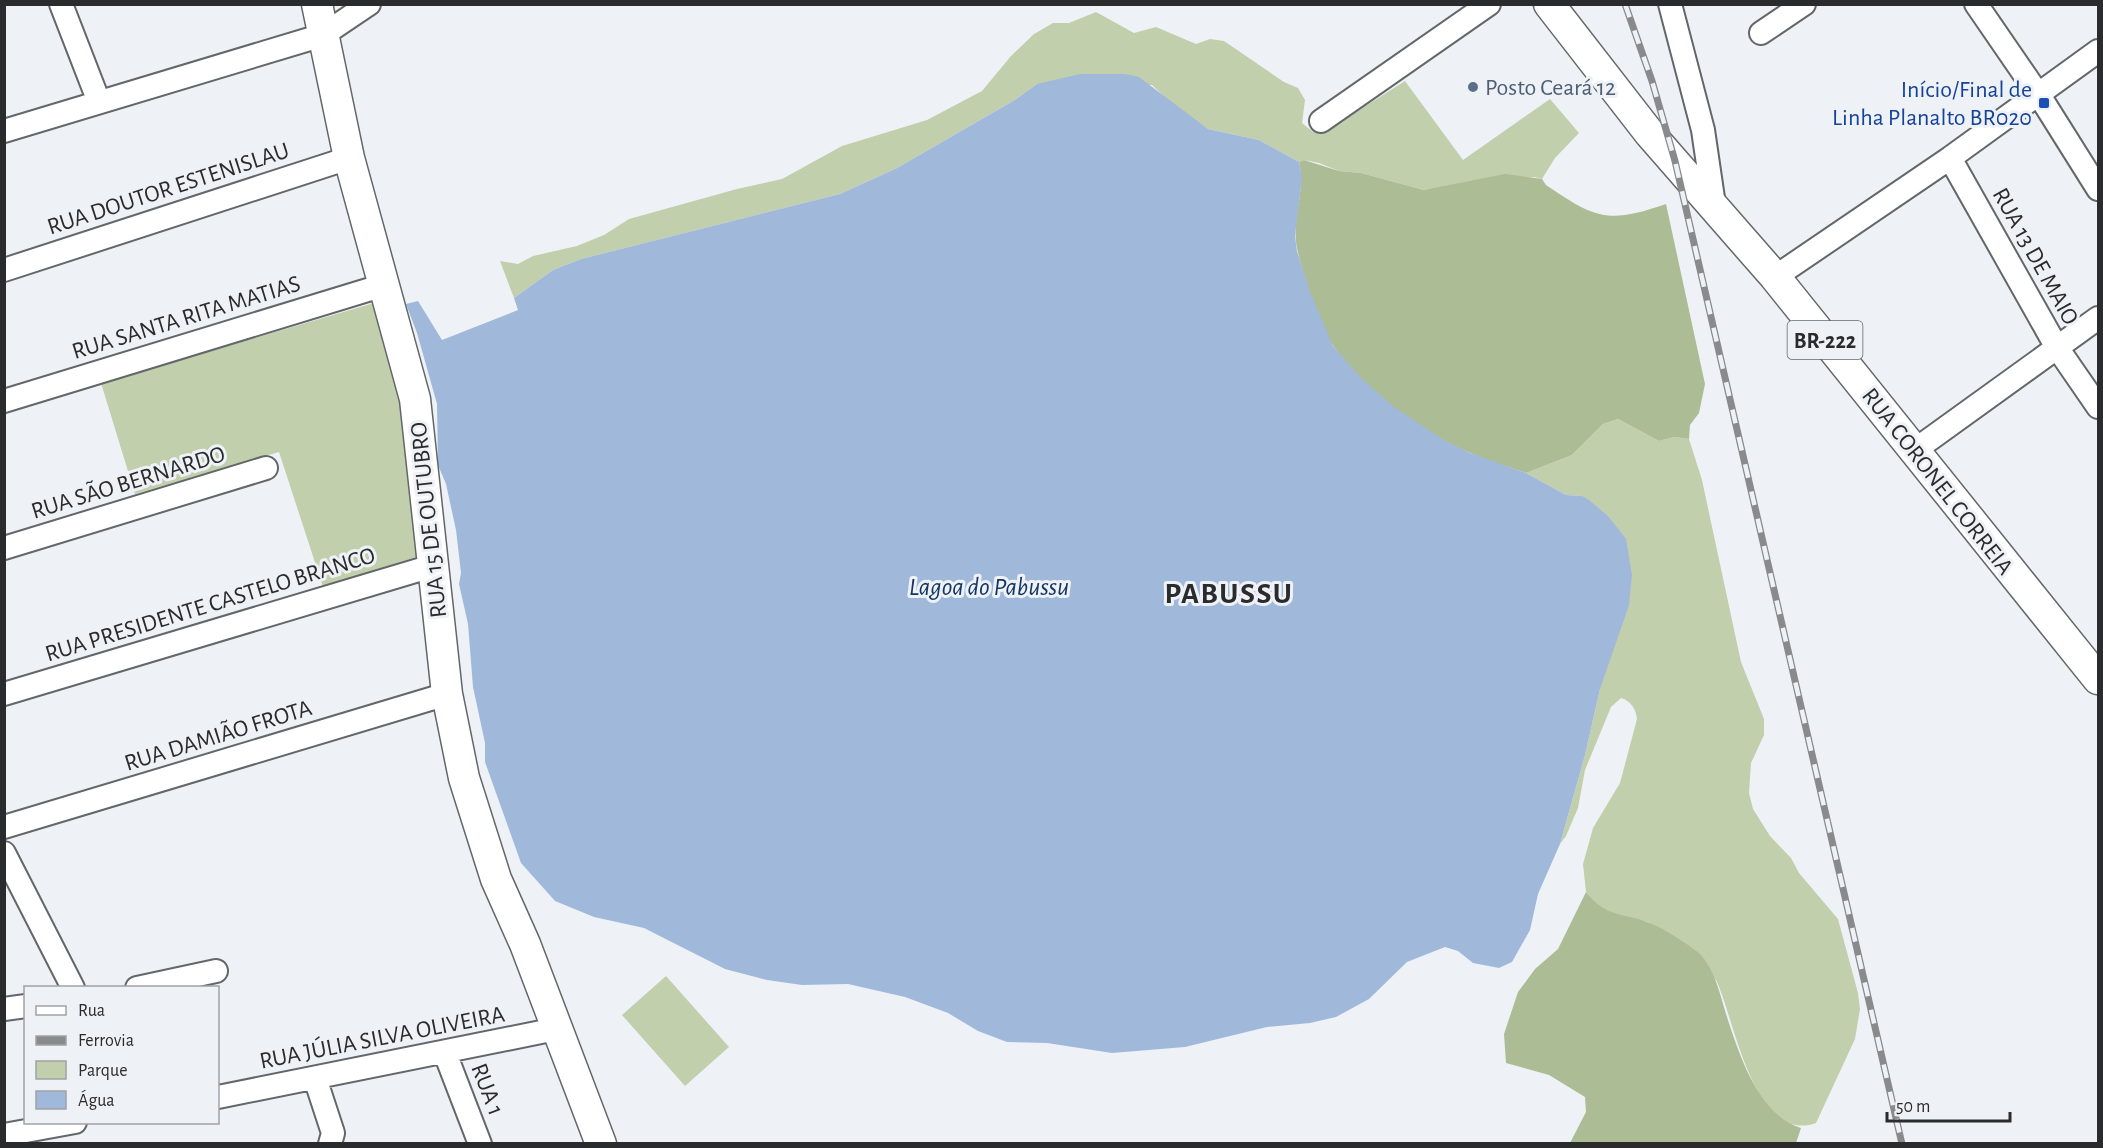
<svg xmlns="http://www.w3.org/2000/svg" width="2103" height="1148" font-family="'Alegreya Sans',sans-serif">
<rect width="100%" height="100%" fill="#eef2f6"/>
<path fill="#c1cfad" d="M1096 12 1134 33 1156 27 1196 44 1210 39 1224 41 1284 82 1298 88 1305 100 1302 123 1313 132 1323 133 1405 81 1463 160 1550 99 1579 133 1555 158 1542 179 1534 177 1424 190 1361 173 1339 171 1319 163 1304 160 1299 162 1259 140 1208 129 1172 104 1152 85 1037 84 1013 101 897 168 840 194 581 259 553 270 514 298 500 261 518 264 533 256 577 246 604 235 629 219 737 189 782 179 842 146 927 120 982 91 1011 56 1034 34 1053 23H1069Z
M374 303 394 371 408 453 419 556 323 587 279 452 135 494 101 383Z
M1618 419 1659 441 1674 437 1689 439 1702 480 1741 662 1764 719V735L1751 763 1749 793 1753 809 1770 836 1791 858 1799 873 1838 919 1858 993 1860 1009 1855 1039 1816 1123C1753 1145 1735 1019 1716 980 1713 975 1657 926 1650 923 1644 920 1635 920 1628 919 1610 915 1597 905 1586 892L1583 864 1593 828 1620 783 1637 719C1636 709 1631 701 1621 698L1611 707 1585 770 1578 808 1566 836 1560 844 1585 755 1600 689 1582 496 1566 495 1526 473 1572 455 1603 424Z
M666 976 729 1047 685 1086 622 1015Z"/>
<path fill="#acbc95" d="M1304 160 1339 171 1361 173 1424 190 1505 174 1542 179 1546 185C1596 219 1608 224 1666 204L1705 384 1699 413 1690 425 1689 439 1674 437 1659 441 1618 419 1603 424 1572 455 1526 473C1507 466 1488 461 1470 453 1420 431 1365 392 1334 347 1320 326 1302 273 1297 248 1291 219 1306 191 1299 162Z
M1586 892C1609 919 1621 912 1650 923 1661 927 1693 947 1701 955 1715 971 1720 994 1726 1014 1739 1054 1758 1115 1801 1128L1796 1143H1570L1586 1112 1585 1097 1549 1075 1506 1063 1504 1034 1518 992 1535 969 1558 949Z"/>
<path fill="#a0b9db" d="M1080 74H1125L1139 77 1208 129 1259 140 1299 162 1302 177 1295 236 1297 251 1310 292 1333 346 1361 378 1394 407 1444 440 1470 453 1526 473 1566 495 1582 496 1589 500 1608 516 1626 539 1632 575 1629 605 1600 689 1585 755 1560 844 1538 894 1530 930 1512 962 1499 968 1473 963 1458 951 1445 947 1407 962 1369 999 1336 1017 1310 1023 1267 1027 1185 1047 1112 1053 1047 1043 1007 1042 978 1031 948 1013 905 997 848 984 802 985 767 980 725 969 644 928 594 917 555 901 521 863 485 762V743L473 687 468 624 459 584 461 573 456 530 446 484 438 465 437 404 417 333 406 304 418 301 442 340 518 310 514 298 553 270 581 259 840 194 897 168 1013 101 1037 84Z"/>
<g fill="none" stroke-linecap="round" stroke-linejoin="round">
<defs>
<path id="minor" d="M61 4 99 102
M1670 4 1703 130 1714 205
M1976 4 2044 103 2098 189
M1761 33 1804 4
M1321 121 1489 4
M4 131 323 35 369 4
M1950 158 2056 346 2098 407
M4 270 349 158
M1775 277 1950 158 2098 51
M4 401 384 285
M1915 450 2098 318
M4 548 266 468
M4 694 432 566
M4 827 447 694
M4 853 73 988
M137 988 216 971
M4 1009 26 1006
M445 1053 480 1144
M315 1078 333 1133 330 1144
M218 1097 556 1029
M4 1135 75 1122"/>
<path id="major" d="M317 4 349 158 415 399 447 694 464 778 496 879 525 944 601 1144
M1549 4 1650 134 1775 277 2098 679"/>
</defs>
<use href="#minor" stroke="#63676a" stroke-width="26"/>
<use href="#major" stroke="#63676a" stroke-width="33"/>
<use href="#minor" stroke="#fff" stroke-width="22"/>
<use href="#major" stroke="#fff" stroke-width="30"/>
<defs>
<path id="rail" d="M1625 4 1652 81 1675 161 1902 1144"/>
</defs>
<use href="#rail" stroke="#888a8c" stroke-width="7"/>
<use href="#rail" stroke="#eef2f6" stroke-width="4.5" stroke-dasharray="14" stroke-linecap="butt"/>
</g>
<circle fill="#5c6f8a" stroke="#eef2f6" stroke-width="2" cx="1473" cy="87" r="6"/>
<rect fill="#1a4fb4" stroke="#eef2f6" stroke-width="2" x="2038" y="97" width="12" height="12" rx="3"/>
<g text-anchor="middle" stroke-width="6" stroke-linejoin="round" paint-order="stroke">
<rect fill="#eef2f6" stroke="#656769" stroke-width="1.5" x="1787.5" y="321" width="75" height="38" rx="4.5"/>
<g font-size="22" font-weight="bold" fill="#2a2b2c">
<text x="1825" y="348">BR-222</text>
</g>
<g font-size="24" fill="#4e5e75" stroke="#eef2f6" text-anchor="start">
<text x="1485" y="95">Posto Ceará 12</text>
</g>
<g font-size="24" fill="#164399" stroke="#eef2f6" text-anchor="end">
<text x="2032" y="97">Início/Final de<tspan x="2032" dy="28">Linha Planalto BR020</tspan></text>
</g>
<g font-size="24" fill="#2a2b2c" stroke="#eef2f6">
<text transform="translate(168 188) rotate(-18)" y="8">RUA DOUTOR ESTENISLAU</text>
<text transform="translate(2036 256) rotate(61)" y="8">RUA 13 DE MAIO</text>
<text transform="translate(186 317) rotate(-17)" y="8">RUA SANTA RITA MATIAS</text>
<text transform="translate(1938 481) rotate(52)" y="8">RUA CORONEL CORREIA</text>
<text transform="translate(128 482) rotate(-17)" y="8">RUA SÃO BERNARDO</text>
<text transform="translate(428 520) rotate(-96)" y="8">RUA 15 DE OUTUBRO</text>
<text transform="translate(210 604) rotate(-17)" y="8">RUA PRESIDENTE CASTELO BRANCO</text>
<text transform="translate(218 735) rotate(-17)" y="8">RUA DAMIÃO FROTA</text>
<text transform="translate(382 1037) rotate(-11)" y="8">RUA JÚLIA SILVA OLIVEIRA</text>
<text transform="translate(488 1089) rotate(69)" y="8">RUA 1</text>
</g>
<g font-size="26" font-style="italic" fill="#153763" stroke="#eef2f6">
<text x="989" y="595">Lagoa do Pabussu</text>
</g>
<g font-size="30" font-weight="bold" letter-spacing="1.5" fill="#2a2b2c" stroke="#eef2f6">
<text x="1229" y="603">PABUSSU</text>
</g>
</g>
<rect width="2103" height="1148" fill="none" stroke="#2a2b2c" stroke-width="12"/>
<rect x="24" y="986" width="195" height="138" fill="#eef2f6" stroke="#a0a2a5" stroke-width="1.5"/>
<rect x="36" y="1006" width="30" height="9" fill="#ffffff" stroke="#a0a2a5" stroke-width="1.5"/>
<text x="78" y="1016" font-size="18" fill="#2a2b2c">Rua</text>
<rect x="36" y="1036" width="30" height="9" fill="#888a8c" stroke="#a0a2a5" stroke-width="1.5"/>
<text x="78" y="1046" font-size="18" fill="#2a2b2c">Ferrovia</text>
<rect x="36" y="1061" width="30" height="18" fill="#c1cfad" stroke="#a0a2a5" stroke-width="1.5"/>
<text x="78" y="1076" font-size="18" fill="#2a2b2c">Parque</text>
<rect x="36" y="1091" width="30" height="18" fill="#a0b9db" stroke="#a0a2a5" stroke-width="1.5"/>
<text x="78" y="1106" font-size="18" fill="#2a2b2c">Água</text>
<path d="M1887 1112v9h123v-9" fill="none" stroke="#2a2b2c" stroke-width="3"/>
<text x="1896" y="1112" font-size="18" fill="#2a2b2c" stroke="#eef2f6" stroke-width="4.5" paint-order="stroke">50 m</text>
</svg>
